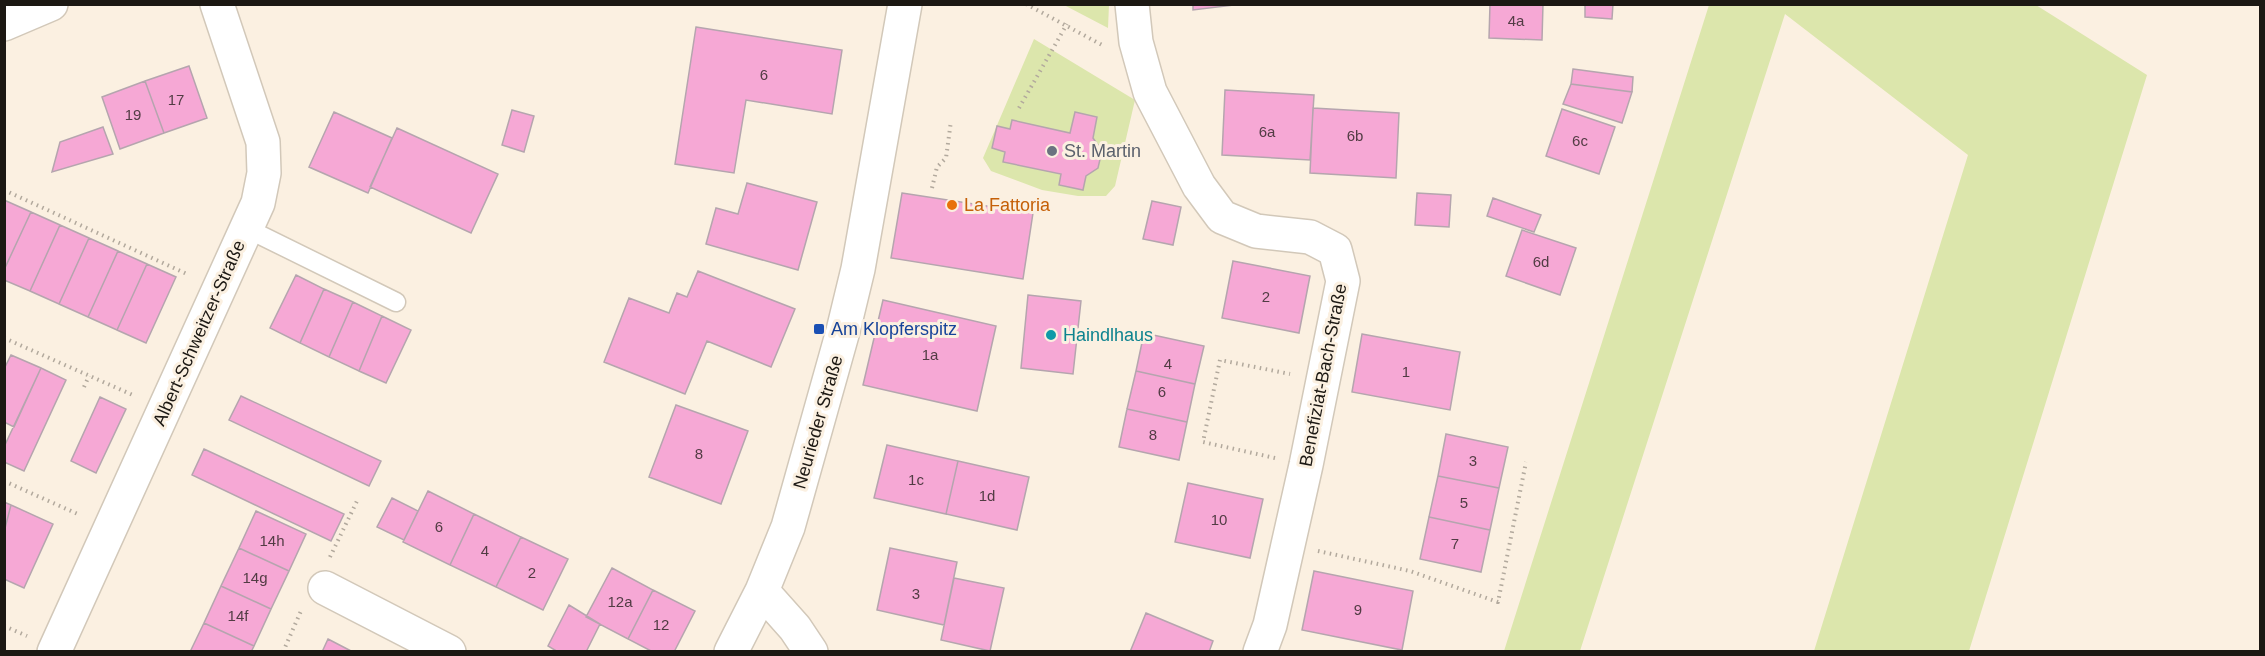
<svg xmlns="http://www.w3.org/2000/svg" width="2265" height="656" font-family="Arial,sans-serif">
<rect width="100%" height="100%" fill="#fbf0e1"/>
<path fill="#dce6ac" d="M1064 5H1109L1108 28Z
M1709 5H2036L2147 75 1969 651H1814L1968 155 1785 14 1580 651H1504Z
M1034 39 1135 100 1115 186 1106 196H1078L1042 190 991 171 983 158Z"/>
<path fill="#f6a8d5" stroke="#b5a5ae" stroke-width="1.5" d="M1193 4H1242L1193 10Z
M1490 4H1543L1542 40 1489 38Z
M1585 4H1613L1612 19 1585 17Z
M696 27 842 50 832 114 746 100 734 173 675 164Z
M189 66 207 118 164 133 145 81Z
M1573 69 1633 77 1632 92 1571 84Z
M145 81 164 133 120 149 102 97Z
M1571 84 1632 92 1622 123 1563 104Z
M1225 90 1314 95 1310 160 1222 155Z
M1313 108 1399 113 1396 178 1310 173Z
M1562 109 1615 127 1599 174 1546 156Z
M512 110 534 116 524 152 502 145Z
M334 112 392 138 368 193 309 167Z
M1075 112 1097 117 1093 138 1102 151 1098 168 1086 176 1083 190 1059 185 1061 174 1003 162 1005 152 992 148 997 126 1010 129 1012 120 1070 133Z
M103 127 113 154 52 172 60 142Z
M397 128 498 174 471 233 370 187Z
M747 183 817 202 798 270 706 244 716 208 738 214Z
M902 193 1033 213 1023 279 891 258Z
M1417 193 1451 195 1449 227 1415 225Z
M1493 198 1541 215 1534 232 1487 216Z
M4 200 31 212 4 270Z
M1152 201 1181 207 1173 245 1143 239Z
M31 212 60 225 30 291 4 280V270Z
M60 225 89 238 59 304 30 291Z
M1522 230 1576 248 1560 295 1506 276Z
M89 238 118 251 88 317 59 304Z
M118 251 147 264 117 330 88 317Z
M1233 261 1310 276 1299 333 1222 318Z
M147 264 176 277 146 343 117 330Z
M698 271 795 309 771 367 707 341 685 394 604 362 629 298 669 313 677 293 687 297Z
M296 275 324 289 300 343 270 328Z
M324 289 353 302 329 357 300 343Z
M1028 295 1081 301 1073 374 1021 368Z
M883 300 996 326 977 411 863 385Z
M353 302 382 316 359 371 329 357Z
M382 316 411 330 386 383 359 371Z
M1144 333 1204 346 1195 384 1136 371Z
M1362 334 1460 352 1450 410 1352 392Z
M11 355 41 368 14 427 4 422V369Z
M41 368 66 380 24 471 4 462V447Z
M1136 371 1195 384 1187 422 1127 409Z
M241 396 381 461 369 486 229 420Z
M100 397 126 409 96 473 71 461Z
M676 405 748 431 721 504 649 477Z
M1127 409 1187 422 1179 460 1119 447Z
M1446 434 1508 447 1499 488 1438 476Z
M887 445 958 461 946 514 874 498Z
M204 449 344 514 331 541 192 475Z
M958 461 1029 477 1017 530 946 514Z
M1438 476 1499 488 1490 530 1429 517Z
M1188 483 1263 499 1250 558 1175 542Z
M428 491 474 514 450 565 403 542Z
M392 498 418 511 404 540 377 527Z
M4 502 11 505 4 532Z
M11 505 53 524 24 588 4 579V532Z
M256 511 306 534 289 571 239 548Z
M474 514 521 537 496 587 450 565Z
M1429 517 1490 530 1481 572 1420 559Z
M521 537 568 559 543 610 496 587Z
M239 548 289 571 271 609 221 586Z
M890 548 957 562 944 625 877 610Z
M612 568 653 590 628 639 586 617Z
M1314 571 1413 591 1402 650 1302 630Z
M954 578 1004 588 990 651 941 640Z
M221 586 271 609 254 646 204 623Z
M653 590 695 611 674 652H653L628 639Z
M569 605 600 624 586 652H558L548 646Z
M1146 613 1213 641 1209 652H1130Z
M204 623 254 646 251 652H190Z
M328 639 353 652H322Z"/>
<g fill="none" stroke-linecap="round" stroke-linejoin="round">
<defs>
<path id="lane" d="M246 228 396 302"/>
<path id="street" d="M1132 4 1136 42 1150 92 1199 186 1222 217 1256 231 1310 237 1335 250 1343 281 1306 465 1270 625 1260 652
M4 24 51 4
M325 588 449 652
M762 591 795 628 811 652
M54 652 258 203 264 173 263 142 217 4
M731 652 762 591 788 527 843 331 858 269 905 4"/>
</defs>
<use href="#lane" stroke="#d2c8b9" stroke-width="21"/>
<use href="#street" stroke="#d2c8b9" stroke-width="36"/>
<path stroke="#b2a99d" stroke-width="4" stroke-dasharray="1.5 4.5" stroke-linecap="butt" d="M1026 4 1102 45
M1019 108 1067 24
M932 188 937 167 946 158 951 121
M4 190 189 275
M4 338 135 396
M84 387 89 376
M1275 458 1203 442 1220 360 1290 374
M4 481 80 515
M1318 551 1410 571 1498 602 1526 462
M330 557 357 501
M4 626 27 636
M283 652 301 611"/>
<use href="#lane" stroke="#fff" stroke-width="18"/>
<use href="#street" stroke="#fff" stroke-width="33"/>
</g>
<circle fill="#6b7280" stroke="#fbf0e1" stroke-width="2" cx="1052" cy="151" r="6"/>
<circle fill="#e8710a" stroke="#fbf0e1" stroke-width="2" cx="952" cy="205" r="6"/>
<rect fill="#1a4fb4" stroke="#fbf0e1" stroke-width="2" x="813" y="323" width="12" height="12" rx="3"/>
<circle fill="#0f9aa8" stroke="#fbf0e1" stroke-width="2" cx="1051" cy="335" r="6"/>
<g text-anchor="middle" stroke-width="6" stroke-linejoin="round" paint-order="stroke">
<g font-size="15" fill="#523c44">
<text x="1516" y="26">4a</text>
<text x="764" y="80">6</text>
<text x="176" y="105">17</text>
<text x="133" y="120">19</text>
<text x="1267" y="137">6a</text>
<text x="1355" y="141">6b</text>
<text x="1580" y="146">6c</text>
<text x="1541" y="267">6d</text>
<text x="1266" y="302">2</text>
<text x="930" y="360">1a</text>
<text x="1168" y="369">4</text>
<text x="1406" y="377">1</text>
<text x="1162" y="397">6</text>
<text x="1153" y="440">8</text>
<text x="699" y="459">8</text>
<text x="1473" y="466">3</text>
<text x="916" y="485">1c</text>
<text x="987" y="501">1d</text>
<text x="1464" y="508">5</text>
<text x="1219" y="525">10</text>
<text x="439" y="532">6</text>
<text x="272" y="546">14h</text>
<text x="1455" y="549">7</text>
<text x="485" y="556">4</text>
<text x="532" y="578">2</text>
<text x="255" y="583">14g</text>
<text x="916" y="599">3</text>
<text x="620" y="607">12a</text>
<text x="1358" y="615">9</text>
<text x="238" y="621">14f</text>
<text x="661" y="630">12</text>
</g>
<g font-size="18" fill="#5b616d" stroke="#fbf0e1" text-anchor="start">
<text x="1064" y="157">St. Martin</text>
</g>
<g font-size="18" fill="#c56008" stroke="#fbf0e1" text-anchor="start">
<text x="964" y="211">La Fattoria</text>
</g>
<g font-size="18" fill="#164399" stroke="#fbf0e1" text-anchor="start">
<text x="831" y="335">Am Klopferspitz</text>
</g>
<g font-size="18" fill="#1c1813" stroke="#fbf0e1">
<text transform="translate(199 333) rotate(-66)" y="6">Albert-Schweitzer-Straße</text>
<text transform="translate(1323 375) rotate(-79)" y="6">Benefiziat-Bach-Straße</text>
<text transform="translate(818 422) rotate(-74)" y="6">Neurieder Straße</text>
</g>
<g font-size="18" fill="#0d838f" stroke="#fbf0e1" text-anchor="start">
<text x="1063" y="341">Haindlhaus</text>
</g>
</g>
<rect width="2265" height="656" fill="none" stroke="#1c1813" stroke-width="12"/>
</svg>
